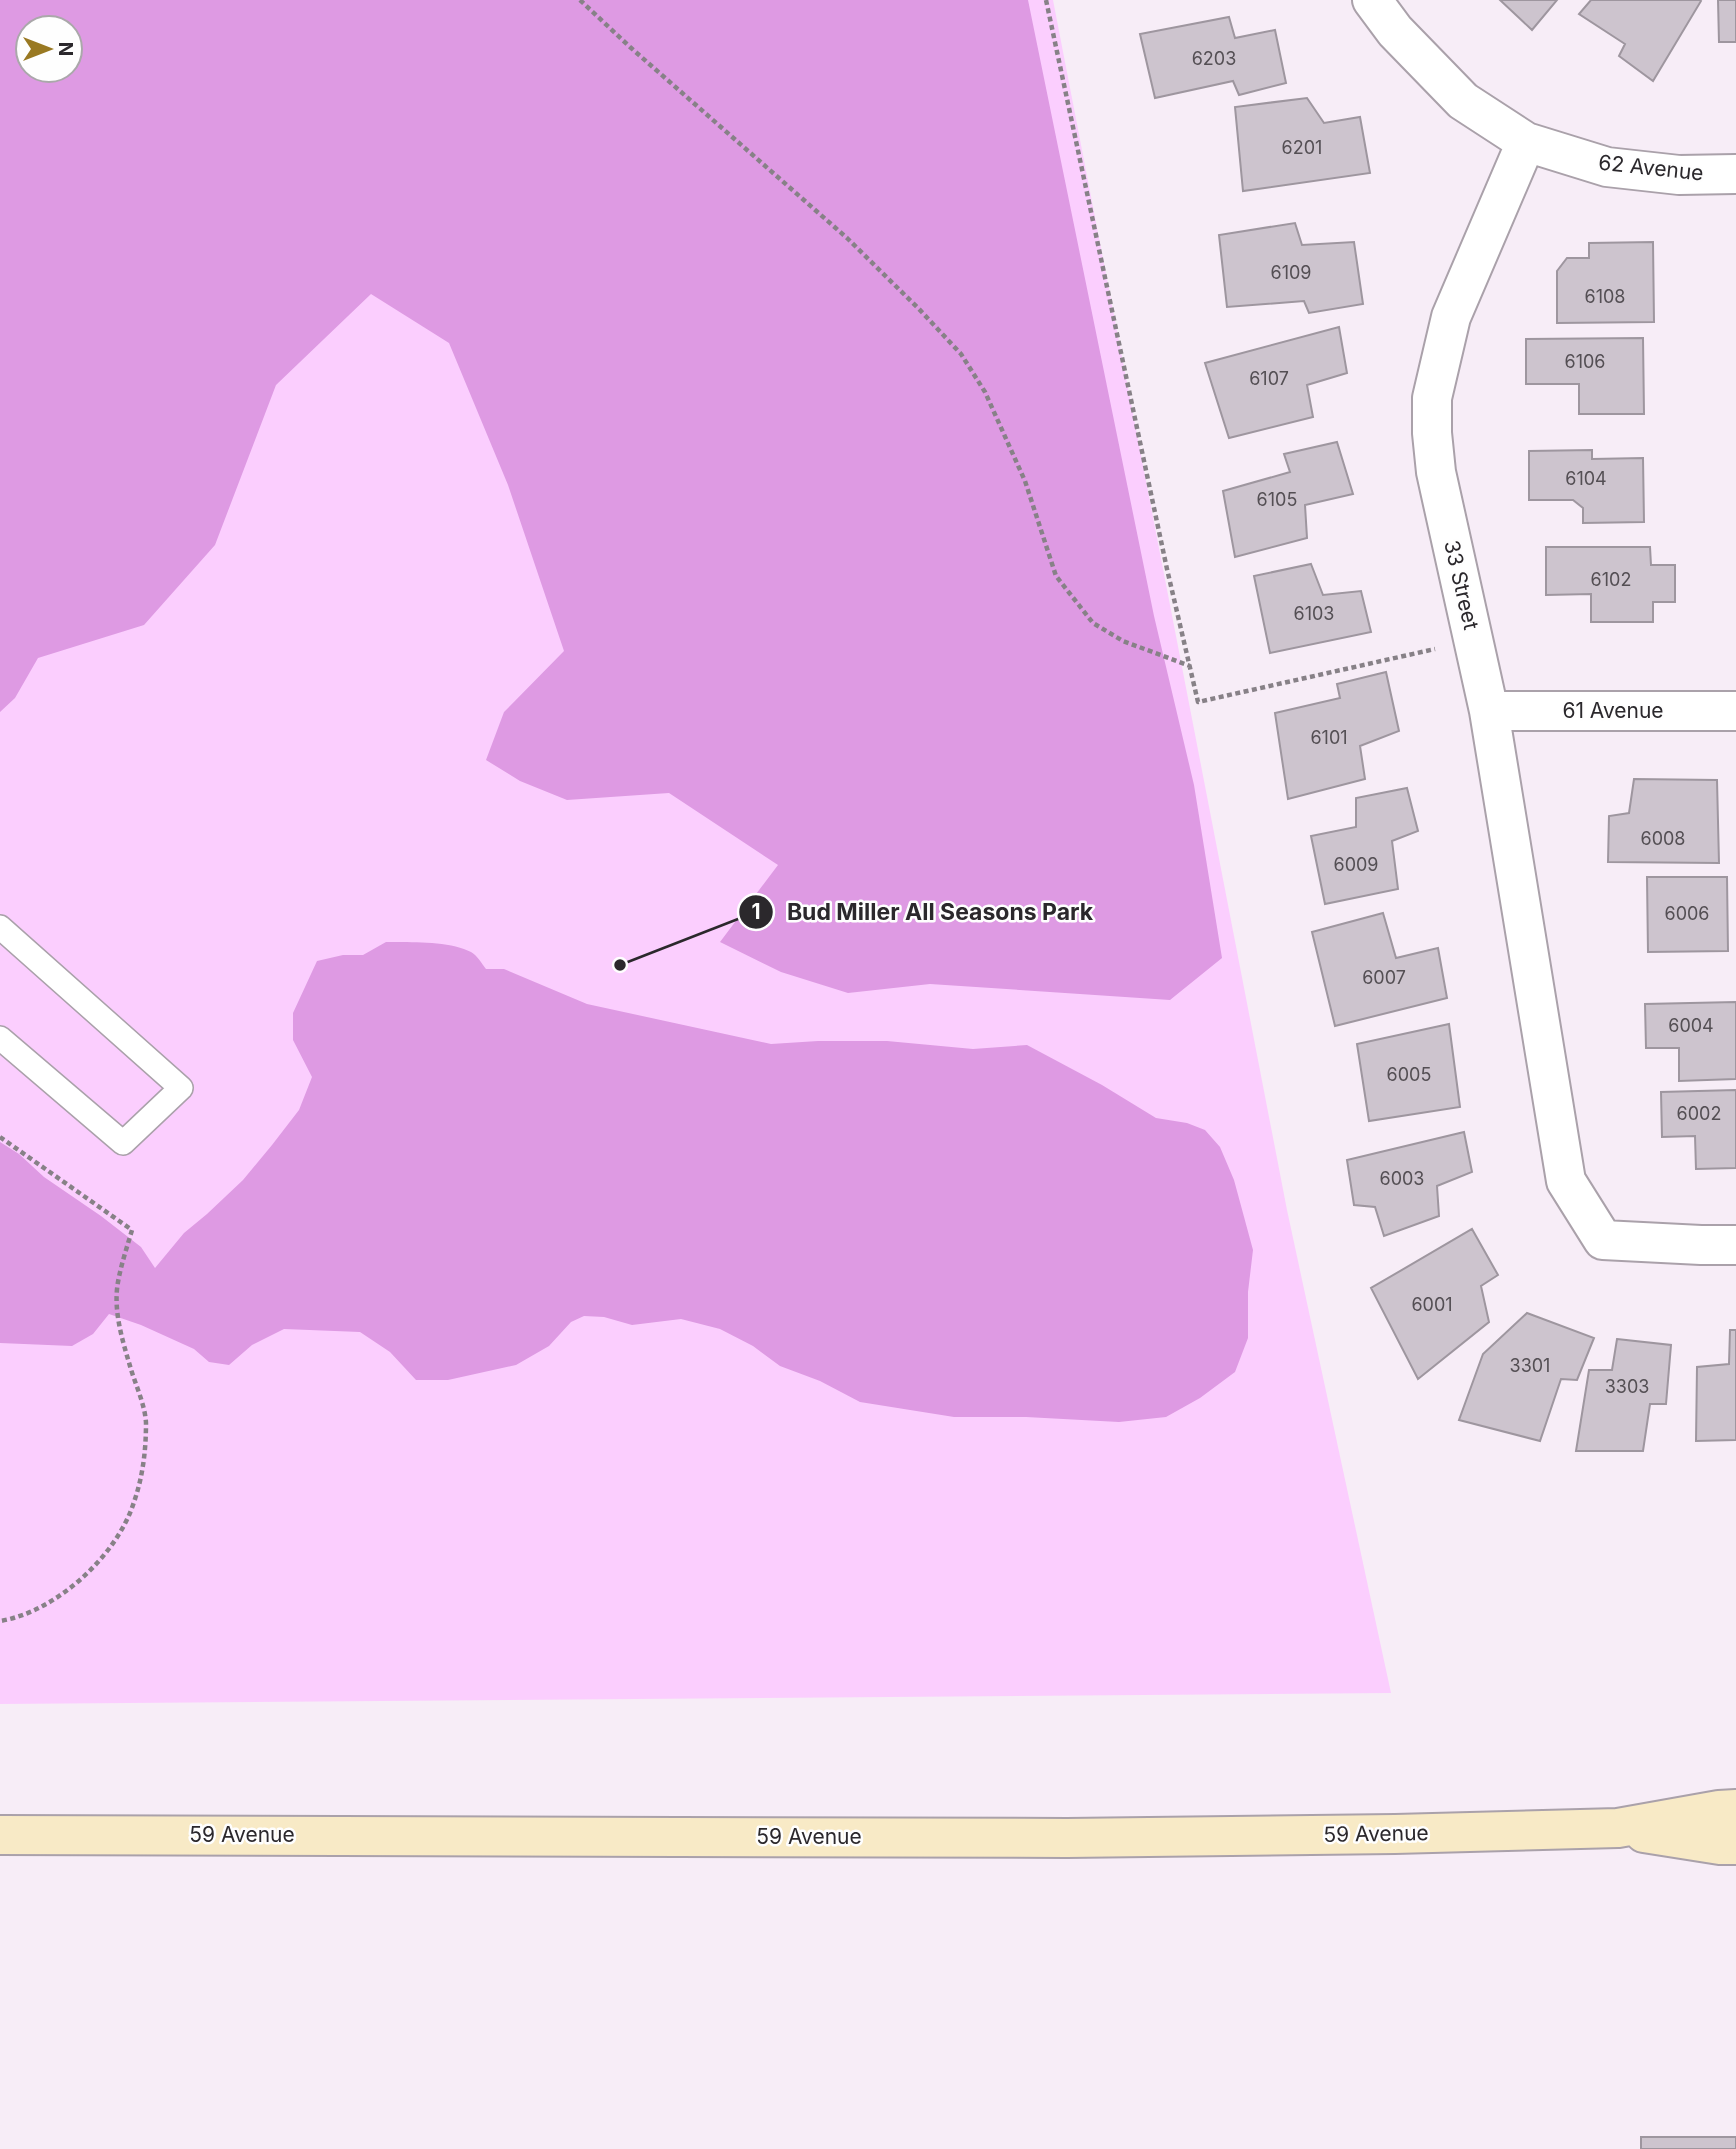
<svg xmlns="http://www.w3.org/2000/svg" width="1736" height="2149" font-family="Inter,sans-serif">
<rect width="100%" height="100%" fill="#f7edf7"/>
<path fill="#fbcefe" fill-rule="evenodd" d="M0 0H1053L1287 1210 1391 1693 0 1704ZM28 28H70V70H28Z"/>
<path fill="#de9ae3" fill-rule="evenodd" d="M0 0H1028L1154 616 1194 785 1222 958 1170 1000 930 984 848 993 781 972 720 942 778 865 669 793 567 800 520 781 486 760 504 712 564 651 508 485 449 343 371 294 276 385 215 545 144 625 38 658 15 698 0 712ZM70 28V70H28V28Z
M386 942C409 942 451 941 471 952 477 955 482 964 486 969H504L587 1004 771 1044 818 1041H887L973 1049 1027 1045 1102 1085 1156 1118 1187 1123 1205 1130 1220 1147 1234 1180 1253 1250 1248 1292V1338L1235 1372 1200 1398 1166 1417 1119 1422 1026 1417H954L860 1402 820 1381 780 1366 753 1346 720 1329 681 1319 632 1325 604 1317 584 1316 571 1322 549 1346 516 1365 448 1380H416L390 1352 360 1332 284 1329 252 1345 229 1365 209 1362 194 1349 141 1325 109 1314 93 1334 72 1346 0 1343V1142L19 1154 44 1177 101 1216 141 1247 155 1268 184 1233 207 1214 243 1180 272 1145 299 1110 312 1077 293 1040V1013L317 961 343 955H363Z"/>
<path fill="#cdc4ce" stroke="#9e969f" stroke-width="2" d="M1500 0H1557L1532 30Z
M1591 0H1700L1701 1 1653 81 1619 56 1625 44 1579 14Z
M1718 0H1736V42H1719Z
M1229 17 1235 38 1275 30 1286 83 1239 95 1233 81 1155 98 1140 34Z
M1307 98 1324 123 1360 117 1370 173 1243 191 1235 107Z
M1295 223 1302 245 1354 242 1363 304 1309 313 1304 301 1227 307 1219 235Z
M1653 242 1654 322 1557 323V271L1567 258H1589V243Z
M1339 327 1347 373 1307 385 1313 417 1229 438 1205 363Z
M1643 338 1644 414H1579V384H1526V339Z
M1337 442 1353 494 1305 505 1307 538 1235 557 1223 491 1290 472 1284 454Z
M1592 450V459L1643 458 1644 522 1583 523V508L1573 500H1529V451Z
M1546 547H1650L1651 565H1675V602H1653V622H1591V594L1546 595Z
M1311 564 1323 595 1361 591 1371 632 1270 653 1254 576Z
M1386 672 1399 731 1360 746 1365 779 1288 799 1275 713 1340 698 1337 684Z
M1634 779 1717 780 1719 863 1608 862 1609 816 1629 813Z
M1407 788 1418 831 1392 841 1398 889 1325 904 1311 836 1356 827V798Z
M1647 877H1727L1728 951 1648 952Z
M1383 913 1396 958 1438 948 1447 998 1335 1026 1312 932Z
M1736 1002V1079L1679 1081V1048H1646L1645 1004Z
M1449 1024 1460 1107 1369 1121 1357 1044Z
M1736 1090V1168L1696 1169 1695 1136 1662 1137 1661 1092Z
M1464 1132 1472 1172 1437 1186 1439 1216 1384 1236 1375 1207 1354 1205 1347 1160Z
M1472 1229 1498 1275 1481 1286 1489 1322 1418 1379 1371 1288Z
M1527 1313 1594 1338 1577 1380 1561 1379 1540 1441 1459 1420 1483 1354Z
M1730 1330H1736V1440L1696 1441 1697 1367 1729 1364Z
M1617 1339 1671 1345 1666 1404H1650L1643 1451H1576L1589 1370H1612Z
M1641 2137H1736V2149H1641Z"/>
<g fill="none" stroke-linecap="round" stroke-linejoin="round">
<defs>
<path id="service" d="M0 927 181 1088 123 1143 0 1038"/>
<path id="minor" d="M1372 0 1395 31 1463 101 1526 142 1607 167 1679 175 1736 174
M1526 142 1451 317 1432 398V433L1436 472 1489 711 1566 1181 1603 1240 1701 1245H1736
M1489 711H1736"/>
<path id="secondary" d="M1644 1833 1720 1845H1736
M0 1835 1067 1838 1395 1834 1618 1828 1719 1810 1736 1809"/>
</defs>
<use href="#service" stroke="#aaa1aa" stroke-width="26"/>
<use href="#minor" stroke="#aaa1aa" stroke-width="42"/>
<use href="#secondary" stroke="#aaa1aa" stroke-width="42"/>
<path stroke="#878187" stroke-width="4.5" stroke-dasharray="5 3.5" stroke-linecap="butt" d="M580 0 630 47 847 238 919 309 961 354 985 392 1025 481 1056 576 1093 623 1123 641 1190 666
M1046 0 1167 569 1198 702 1435 649
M0 1137 132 1230C127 1247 121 1265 118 1282 113 1310 122 1339 130 1366 135 1384 145 1404 146 1423 146 1450 143 1476 134 1502 117 1556 56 1612 0 1621"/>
<use href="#service" stroke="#fff" stroke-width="23"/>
<use href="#minor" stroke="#fff" stroke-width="38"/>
<use href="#secondary" stroke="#f8eac6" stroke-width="38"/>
</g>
<g text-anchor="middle" stroke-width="5" stroke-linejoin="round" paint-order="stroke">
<g font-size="18" fill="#544f54">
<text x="1214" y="65">6203</text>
<text x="1302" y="154">6201</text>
<text x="1291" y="279">6109</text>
<text x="1605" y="303">6108</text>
<text x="1585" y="368">6106</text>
<text x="1269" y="385">6107</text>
<text x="1586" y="485">6104</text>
<text x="1277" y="506">6105</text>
<text x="1611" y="586">6102</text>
<text x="1314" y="620">6103</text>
<text x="1329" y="744">6101</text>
<text x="1663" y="845">6008</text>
<text x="1356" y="871">6009</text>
<text x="1687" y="920">6006</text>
<text x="1384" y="984">6007</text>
<text x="1691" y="1032">6004</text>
<text x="1409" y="1081">6005</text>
<text x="1699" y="1120">6002</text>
<text x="1402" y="1185">6003</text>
<text x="1432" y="1311">6001</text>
<text x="1530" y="1372">3301</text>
<text x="1627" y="1393">3303</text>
</g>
<g font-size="21" fill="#2b282c" stroke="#fefefe">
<text transform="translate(1651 168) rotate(6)" y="7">62 Avenue</text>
<text transform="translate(1461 585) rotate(77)" y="7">33 Street</text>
<text x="1613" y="718">61 Avenue</text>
<text transform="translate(1376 1834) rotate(-1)" y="7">59 Avenue</text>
<text x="242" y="1842">59 Avenue</text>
<text x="809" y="1844">59 Avenue</text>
</g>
</g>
<path fill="none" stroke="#2b282c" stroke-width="2.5" d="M620 965L756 912"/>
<g fill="#2b282c" stroke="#fefefe" stroke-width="2.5">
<circle cx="620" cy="965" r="7"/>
<circle cx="756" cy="912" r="18"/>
</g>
<g font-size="21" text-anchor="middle" font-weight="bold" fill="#fff">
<text x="756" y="919">1</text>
</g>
<g font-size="23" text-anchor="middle" font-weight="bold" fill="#2b282c" stroke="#fefefe" stroke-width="5" stroke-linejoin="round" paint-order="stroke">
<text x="940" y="920">Bud Miller All Seasons Park</text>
</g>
<g transform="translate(49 49) rotate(90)"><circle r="33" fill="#fefefe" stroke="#aaa8aa" stroke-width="2"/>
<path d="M0-5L12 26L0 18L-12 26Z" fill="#997922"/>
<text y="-10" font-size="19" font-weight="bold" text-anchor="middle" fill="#2b282c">N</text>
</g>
</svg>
